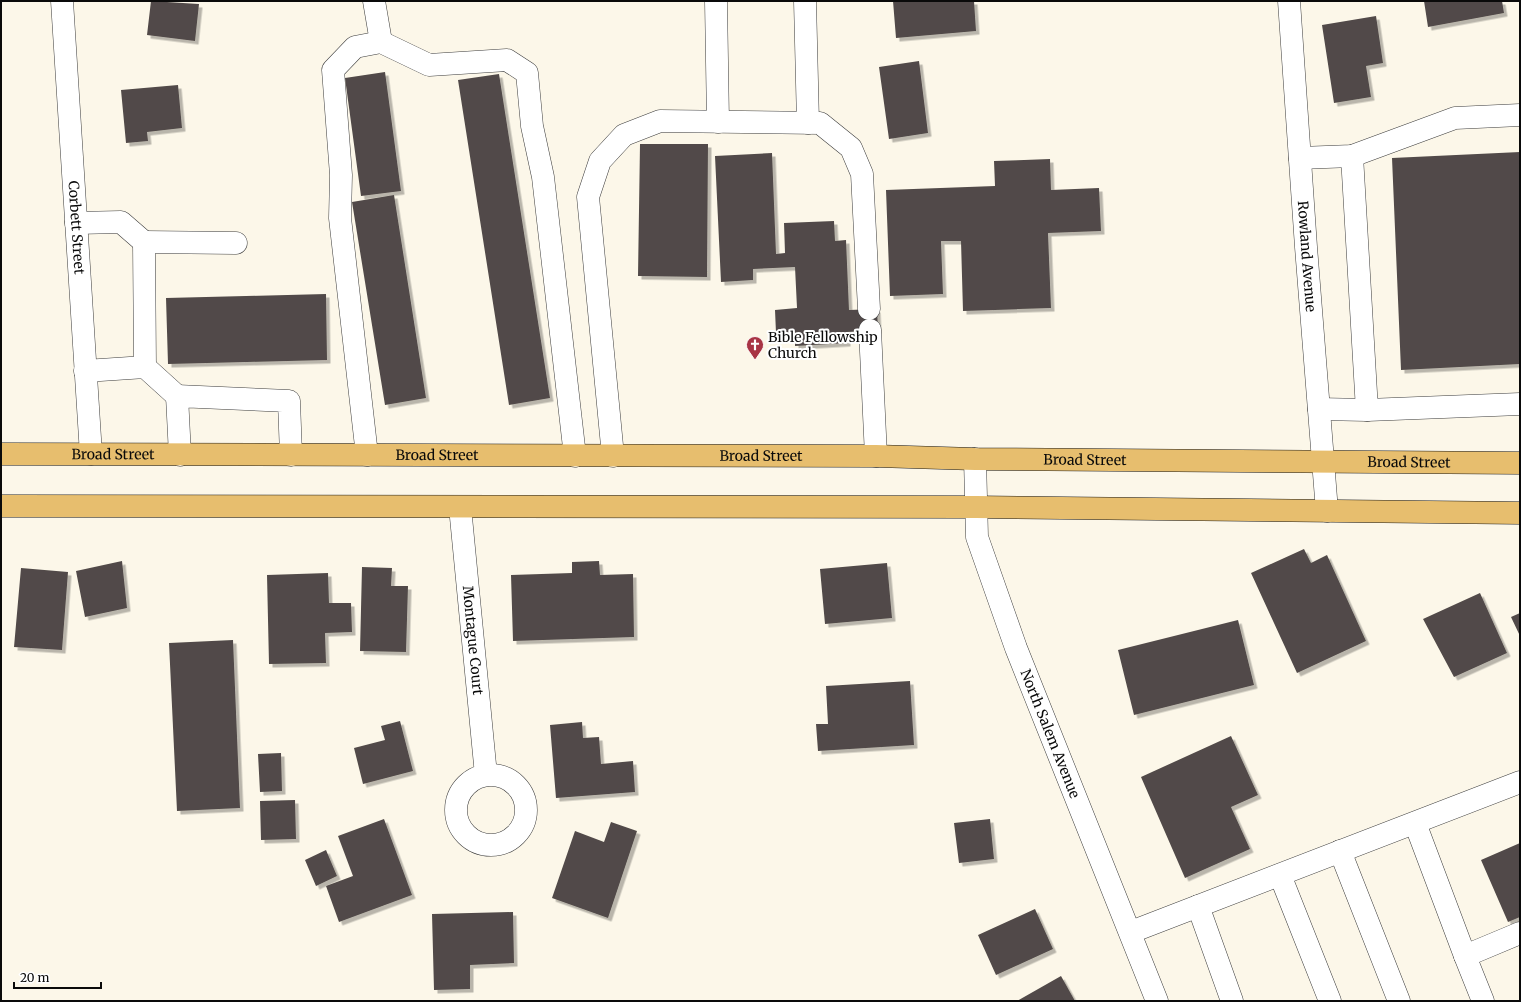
<svg xmlns="http://www.w3.org/2000/svg" width="1521" height="1002" font-family="Merriweather,serif">
<defs>
<filter id="shadow"><feDropShadow dx="3.5" dy="3.5" stdDeviation="0" flood-color="#0004"/></filter>
</defs>
<rect width="100%" height="100%" fill="#fcf7e9"/>
<path fill="#514a48" filter="url(#shadow)" d="M151 1 199 4 195 41 147 35Z
M893 1H974L976 31 896 38Z
M1424 1H1502L1504 13 1428 27Z
M1376 16 1383 63 1366 66 1371 97 1334 103 1322 25Z
M919 61 928 133 889 139 879 67Z
M385 72 401 191 361 196 345 78Z
M499 74 550 398 509 405 458 80Z
M178 85 182 128 147 132 148 141 126 143 121 90Z
M640 144H708L707 277 638 276Z
M1520 152V364L1401 370 1392 158Z
M772 153 776 254 785 253 784 223 834 221 835 241 846 240 849 310 877 309 878 330 847 332V343L795 346V332L776 333 775 310 797 308 795 267 753 269V280L721 282 715 156Z
M1050 159 1051 190 1099 188 1101 231 1048 233 1051 308 963 311 961 241H941L943 294 890 296 886 190 995 186 994 161Z
M394 195 426 398 385 405 352 202Z
M326 294 327 360 168 364 166 298Z
M1304 549 1311 563 1327 555 1366 641 1297 673 1251 573Z
M122 561 127 608 85 617 76 571Z
M599 561 600 575 633 574 634 637 513 641 511 575 572 573V562Z
M887 563 892 618 825 624 820 569Z
M362 567 392 568 391 586H408L406 652 360 651Z
M21 568 68 572 62 650 14 647Z
M328 573 329 603H351L352 632 325 633 326 663 269 664 267 575Z
M1480 593 1507 653 1454 677 1423 619Z
M1520 613V636L1511 617Z
M1238 620 1254 685 1134 715 1118 650Z
M233 640 240 808 177 811 169 643Z
M910 681 914 745 818 751 816 724H828L826 686Z
M400 721 413 771 363 784 354 748 385 740 381 726Z
M582 722 583 738 599 737 601 764 633 761 635 792 556 798 550 725Z
M1231 736 1258 795 1231 807 1250 849 1185 878 1141 777Z
M281 753 282 791 260 792 258 754Z
M295 800 296 839 261 840 260 801Z
M384 819 412 895 339 922 326 886 353 876 338 836Z
M990 819 994 859 959 863 954 823Z
M611 822 637 831 608 918 552 898 575 831 604 842Z
M1520 843V917L1508 922 1481 860Z
M326 850 337 876 316 886 305 860Z
M1035 909 1053 949 996 975 978 935Z
M513 912 514 963 470 965V989L434 990 432 914Z
M1061 976 1075 1001H1017Z"/>
<g fill="none" stroke-linecap="round" stroke-linejoin="round">
<defs>
<g id="minor">
<path id="s1" d="M62 1 91 454"/>
<path d="M374 1 381 42"/>
<path d="M716 1 718 122"/>
<path d="M805 1 808 123"/>
<path id="s2" d="M1289 1 1306 247 1327 511"/>
<path d="M1352 156 1367 410"/>
<path d="M1300 158 1352 156 1455 118 1520 115"/>
<path d="M76 223 121 222 144 242"/>
<path d="M870 330 876 456"/>
<path d="M145 367 144 242 236 243"/>
<path d="M85 371 145 367 177 396"/>
<path d="M1319 409 1367 410 1520 404"/>
<path d="M180 455 177 396 289 401 291 455"/>
<path d="M367 455 340 218 341 175 333 70 355 47 381 42 429 65 507 60 527 73 532 126 543 177 575 456"/>
<path d="M613 456 588 197 600 161 624 135 660 121 820 123 851 148 862 174 869 309"/>
<path id="s3" d="M975 459 977 537 1016 648 1157 1001"/>
<path id="s4" d="M460 507 486 775"/>
<circle cx="491" cy="810" r="35"/>
<path d="M1415 823 1465 956"/>
<path d="M1340 851 1399 1001"/>
<path d="M1280 875 1330 1001"/>
<path d="M1198 906 1232 1001"/>
<path d="M1131 932 1520 782"/>
<path d="M1483 1001 1465 956 1520 933"/>
</g>
<g id="major">
<path id="s5" d="M1 454 876 456 975 459 1520 463"/>
<path d="M1 506 976 507 1520 513"/>
</g>
</defs>
<use href="#minor" stroke="#3d3d3d" stroke-width="23"/>
<use href="#major" stroke="#1b1b1b" stroke-width="23"/>
<use href="#minor" stroke="#fff" stroke-width="22"/>
<use href="#major" stroke="#e7be6e" stroke-width="22"/>
</g>
<defs>
<symbol id="church-pin" viewBox="-11 -11 22 30"><path d="M0 17L-7.5 6A9.5 9.5 0 1 1 7.5 6Z" fill="#a83445" stroke="#fff"/><path d="M-1.2-6h2.4v3.5h3.3v2.4h-3.3V6h-2.4V-.1h-3.3v-2.4h3.3Z" fill="#fff"/></symbol>
</defs>
<g fill-rule="evenodd">
<use href="#church-pin" x="745" y="335" width="20" height="27"/>
</g>
<g text-anchor="middle" stroke-width="4" stroke-linejoin="round" paint-order="stroke">
<g font-size="14" fill="#0a0a0a" stroke="#fff">
<text dy="5" stroke="none"><textPath href="#s1" startOffset="227">Corbett Street</textPath></text>
<text dy="5" stroke="none"><textPath href="#s2" startOffset="256">Rowland Avenue</textPath></text>
<text dy="5" stroke="none"><textPath href="#s5" startOffset="112">Broad Street</textPath></text>
<text dy="5" stroke="none"><textPath href="#s5" startOffset="436">Broad Street</textPath></text>
<text dy="5" stroke="none"><textPath href="#s5" startOffset="760">Broad Street</textPath></text>
<text dy="5" stroke="none"><textPath href="#s5" startOffset="1084">Broad Street</textPath></text>
<text dy="5" stroke="none"><textPath href="#s5" startOffset="1408">Broad Street</textPath></text>
<text dy="5" stroke="none"><textPath href="#s4" startOffset="134">Montague Court</textPath></text>
<text dy="5" stroke="none"><textPath href="#s3" startOffset="288">North Salem Avenue</textPath></text>
</g>
<g font-size="14" fill="#0a0a0a" stroke="#fff" text-anchor="start">
<text x="768" y="342">Bible Fellowship<tspan x="768" dy="16">Church</tspan></text>
</g>
</g>
<rect width="1521" height="1002" fill="none" stroke="#0a0a0a" stroke-width="4"/>
<path d="M14 982v6h87v-6" fill="none" stroke="#0a0a0a" stroke-width="2"/>
<text x="20" y="982" font-size="12" fill="#0a0a0a" stroke="#ffffff" stroke-width="3" paint-order="stroke">20 m</text>
</svg>
